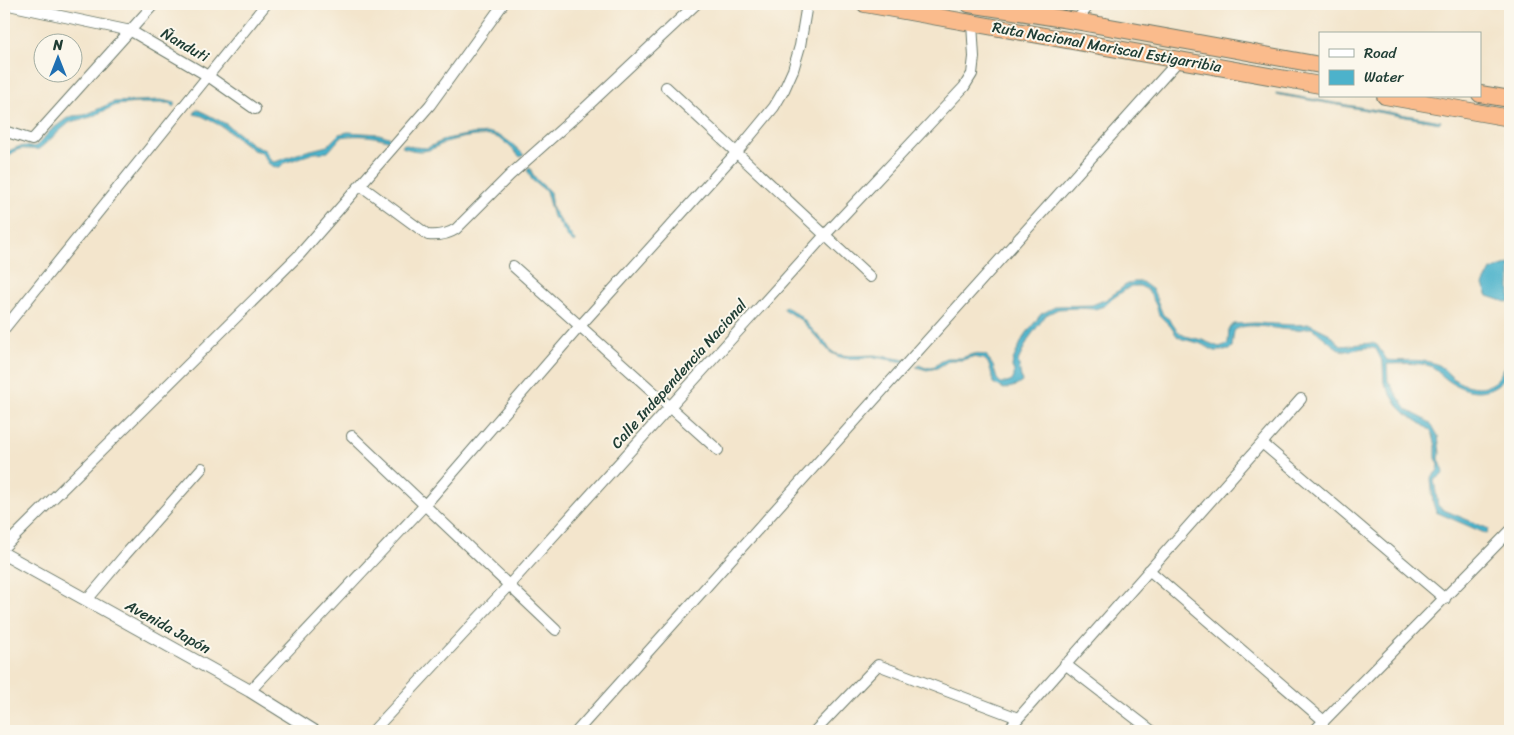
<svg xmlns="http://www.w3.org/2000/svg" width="1514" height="735" font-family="Sriracha,sans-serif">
<rect width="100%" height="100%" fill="#fbf7ec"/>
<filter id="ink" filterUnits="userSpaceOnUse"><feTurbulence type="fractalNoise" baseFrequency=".02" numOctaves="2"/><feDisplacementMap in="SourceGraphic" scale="10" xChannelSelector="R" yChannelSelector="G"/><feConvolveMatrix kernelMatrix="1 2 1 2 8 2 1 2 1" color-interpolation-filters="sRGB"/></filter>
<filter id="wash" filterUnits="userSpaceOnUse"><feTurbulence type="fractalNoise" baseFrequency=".0096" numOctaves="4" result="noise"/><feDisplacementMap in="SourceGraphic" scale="20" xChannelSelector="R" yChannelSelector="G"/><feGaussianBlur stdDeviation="1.12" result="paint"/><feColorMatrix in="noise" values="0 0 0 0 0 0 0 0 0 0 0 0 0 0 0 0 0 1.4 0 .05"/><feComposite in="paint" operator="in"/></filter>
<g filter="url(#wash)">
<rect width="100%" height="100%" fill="#f3e5cc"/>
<path fill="#4cb2cb" stroke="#367880" d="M1276 93 1441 121 1440 123 1275 94Z
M161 100 176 103 173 107 169 103H137L116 105 91 117 70 122 39 149C34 150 32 149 27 149 15 147 10 155 4 164V157L9 151 18 147 24 146 31 147 37 146 50 131 66 119 73 116 85 115 114 102Z
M197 109 226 124 254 146 265 150 271 161 275 162 303 152 327 146 339 134 348 132 379 134 392 138 391 141C375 136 358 134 341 137L328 152 314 153 284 163 280 167H275L269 164 261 152 253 150 223 127 202 116 194 114Z
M491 133C504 136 515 146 524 155L520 157C513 150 506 141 496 137 485 133 457 138 446 142 437 146 431 151 421 151 414 151 408 149 402 147L404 144 413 147 427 148 446 139 472 134Z
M530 168 534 177 550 192 552 209 575 241 574 243 569 239 557 220 553 217 546 191 532 180 527 170Z
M1510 264V301L1506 302 1488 296 1483 285 1491 270Z
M1134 282H1142L1153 290 1163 315 1169 319 1178 332 1185 336 1202 340 1219 347 1228 344 1229 328 1234 324 1255 323 1294 325 1310 324 1330 334 1341 346 1372 343 1377 345 1387 360C1402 362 1417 358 1433 363 1441 365 1447 373 1454 379 1463 386 1481 390 1491 384 1502 378 1502 367 1510 361 1510 369 1505 379 1498 384 1482 397 1460 390 1445 378 1440 374 1436 368 1430 366 1419 362 1399 364 1387 364L1388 381 1407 410 1426 420 1432 425 1438 436 1440 453 1439 459 1444 472 1441 476 1434 480 1438 506 1444 510 1489 529 1487 534 1436 512 1433 503 1431 478 1438 470 1439 465 1436 458V446L1433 435 1430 430 1416 420 1406 414 1398 406 1384 383 1383 363 1376 349C1366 345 1355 351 1344 351 1337 350 1319 333 1312 328 1305 327 1299 331 1292 330 1277 330 1246 320 1234 331L1232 347 1229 350 1220 351H1215L1199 343 1182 339 1177 336 1171 327 1159 315 1156 305 1148 290 1140 286H1131L1113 298 1104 306 1095 309 1077 308 1058 309 1046 315 1029 338 1018 361 1022 382 1016 386 1004 389 993 383 991 371 988 363 984 359 972 357 962 360H950L937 368 927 370 916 367 919 365 926 368 935 366 946 358H961L973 354 986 355 993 366 997 379 1001 383H1007L1012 381 1014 377V371L1012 367 1013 360 1023 338 1041 314 1057 306 1092 305 1107 299 1126 285Z
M785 306 800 316 819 337 825 342 830 350 836 354 849 356 875 355 906 360 904 362 874 357 850 359 839 357 830 352 801 320 783 309Z"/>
</g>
<g filter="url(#ink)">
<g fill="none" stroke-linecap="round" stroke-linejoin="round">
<defs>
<path id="minor" d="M4 4 131 31 208 76 255 109
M1076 21 1090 4
M666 87 870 277
M4 131 32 140 154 4
M360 185 428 235C439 236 447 235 456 229L510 175 584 109 696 4
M513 266 718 450
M4 329 266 4
M352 436 556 630
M1262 443 1445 599
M4 547 300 254 430 105 503 4
M1149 570 1324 721
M87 600 125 555 202 468
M1065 664 1152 731
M250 691 425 505 580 326 736 153 774 107 784 90 793 70 800 46 807 4
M373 731 509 585 825 235 964 87 972 74 974 57 972 23
M577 731 1179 60
M815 731 878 665 1018 718
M1007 731 1301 399
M1314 731 1510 531"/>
<path id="tertiary" d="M4 554 250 691 314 731"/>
<path id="trunk" d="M865 4 1320 85
M969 4 1076 21 1320 65
M1480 94 1510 99
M1385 96 1510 118"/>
</defs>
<use href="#minor" stroke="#697869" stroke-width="12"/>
<use href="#tertiary" stroke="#697869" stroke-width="14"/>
<use href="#trunk" stroke="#697869" stroke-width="18"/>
<use href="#minor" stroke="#fff" stroke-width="10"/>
<use href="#tertiary" stroke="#fff" stroke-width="12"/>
<use href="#trunk" stroke="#fabb8c" stroke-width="16"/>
</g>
</g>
<g text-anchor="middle" stroke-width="4" stroke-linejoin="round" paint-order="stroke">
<g font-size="15" fill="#1f3d34" stroke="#fbf7ec">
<text transform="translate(185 45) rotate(30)" y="5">Ñanduti</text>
<text transform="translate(1107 47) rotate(10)" y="5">Ruta Nacional Mariscal Estigarribia</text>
<text transform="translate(679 374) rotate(-48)" y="5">Calle Independencia Nacional</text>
<text transform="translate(168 627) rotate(29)" y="5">Avenida Japón</text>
</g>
</g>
<rect width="1514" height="735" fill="none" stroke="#fbf7ec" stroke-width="20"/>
<rect x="1319" y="32" width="162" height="65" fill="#fbf7ec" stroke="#a3ada2"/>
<rect x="1329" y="49" width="25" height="8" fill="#ffffff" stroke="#a3ada2"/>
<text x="1364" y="58" font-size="15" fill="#1f3d34">Road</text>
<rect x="1329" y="70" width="25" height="15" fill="#4cb2cb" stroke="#a3ada2"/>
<text x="1364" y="82" font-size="15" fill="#1f3d34">Water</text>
<g transform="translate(58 58)"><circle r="24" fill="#fbf7ec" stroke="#a3ada2"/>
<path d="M0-4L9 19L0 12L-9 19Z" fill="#1f6fb2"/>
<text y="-8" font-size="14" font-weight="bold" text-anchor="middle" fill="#1f3d34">N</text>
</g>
</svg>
